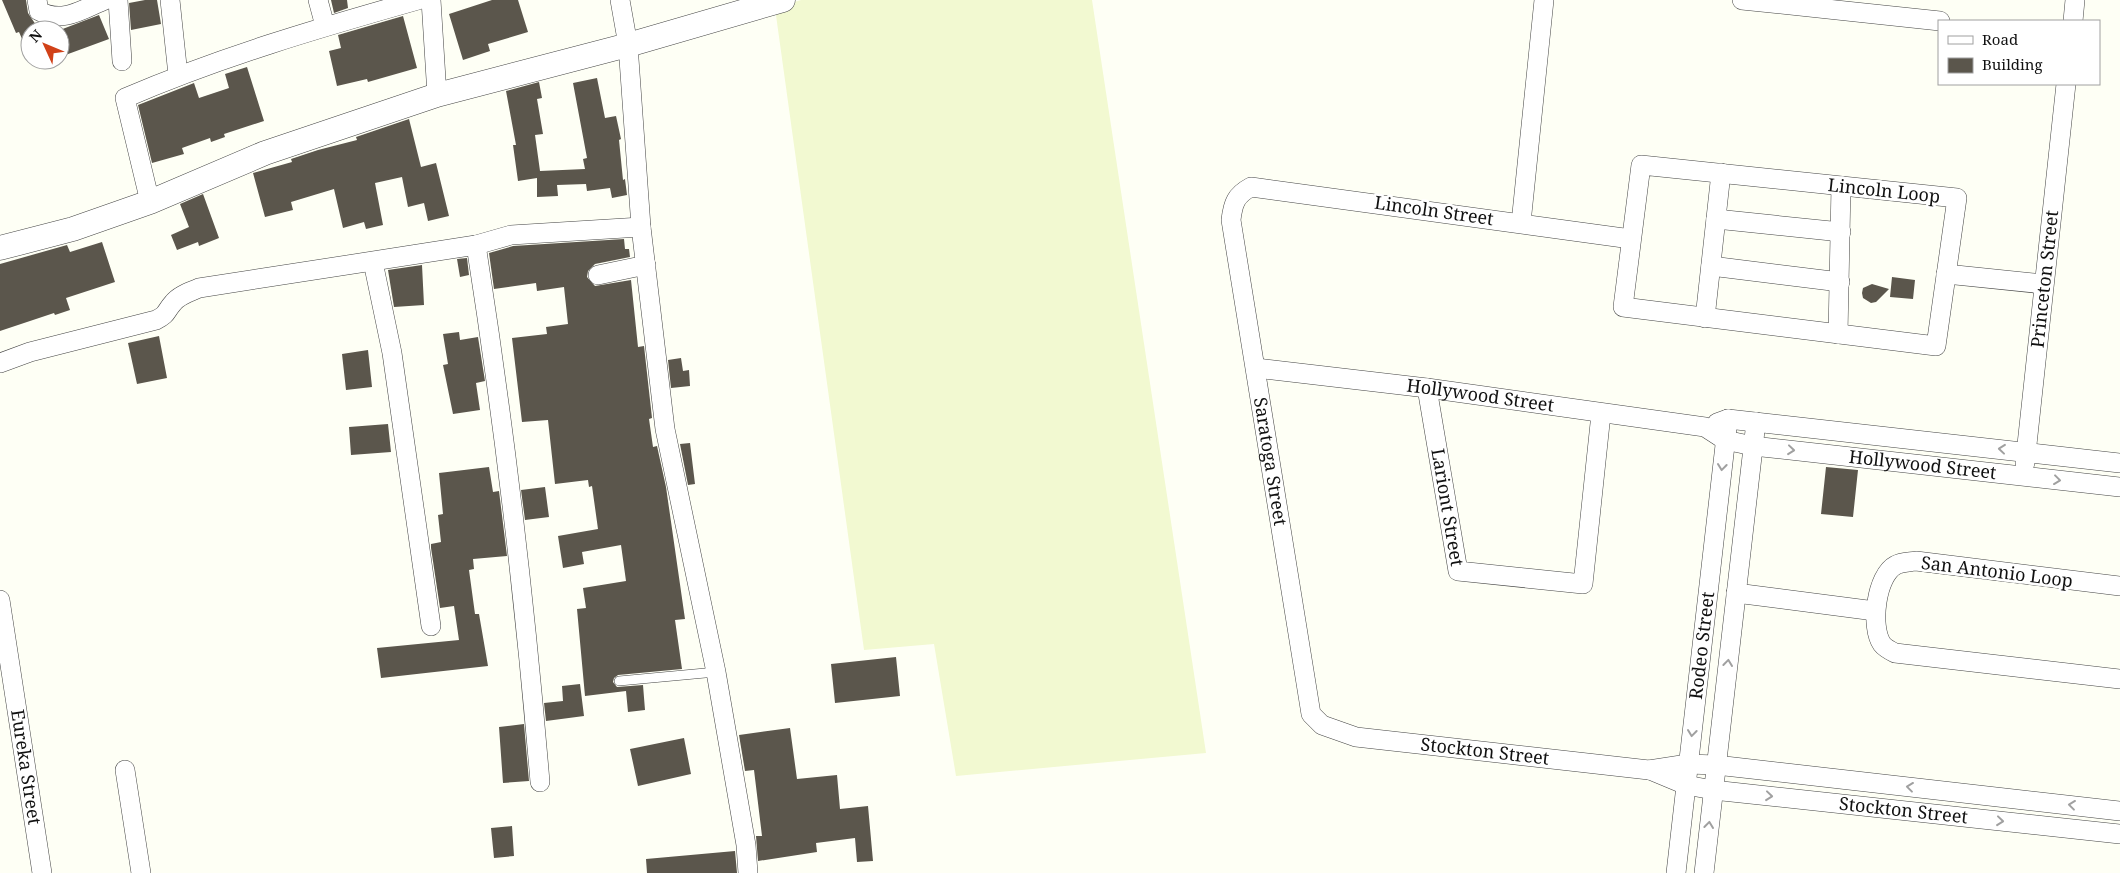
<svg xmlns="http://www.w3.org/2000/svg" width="2120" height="873" font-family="'Noto Serif',serif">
<rect width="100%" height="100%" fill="#fefff5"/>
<path fill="#f2f9d1" d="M801 0H1092L1206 753 956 776 934 644 864 650 775 8Z"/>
<path fill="#5b564c" d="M2 0H26L28 13 36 25 30 27V57L19 32 16 33Z
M145 0H157L161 24 131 30 129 3Z
M331 0H347L348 8 334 13Z
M492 0H518L528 32 488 44 490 51 463 60 449 14Z
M99 15 109 39 60 57V30Z
M403 16 417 68 368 82 367 79 337 86 329 51 341 48 338 35Z
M247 67 264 121 224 134 225 137 211 142 210 138 182 148 184 154 152 163 138 105 194 83 199 98 229 88 225 74Z
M597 78 605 118 616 116 621 139 619 140 623 180 625 179 627 195 612 198 610 188 587 191 586 184 557 185 558 196 537 197V178L518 181 513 145H516L506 91 539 82 542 98 537 99 543 134 535 135 540 171 585 169 583 159 587 158 573 83Z
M409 119 421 167 436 163 449 216 428 221 424 203 408 207 402 177 375 183 383 225 366 229 364 222 343 228 334 189 291 202 293 210 265 217 253 173 292 162 291 159 318 150 357 140 356 137Z
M203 194 219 238 199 246 198 242 177 250 171 235 189 227 180 204Z
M624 239 625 249H629L630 257 595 264 588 271 587 277 595 286 631 280 638 347 644 346 652 418 649 419 653 447 657 446 666 487 685 619 675 620 682 669 618 675 614 678 613 682 617 687 643 685 645 710 628 712 626 691 585 696 577 609 586 608 583 588 626 581 621 545 582 552 584 564 563 568 558 536 598 529 592 486 589 487 588 480 555 484 548 420 522 422 512 338 547 334 546 327 568 324 564 287 537 291 536 283 494 289 489 253 513 246Z
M102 242 115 282 66 298 70 310 55 315 54 313 0 331V264L67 245 70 252Z
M467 258 469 275 460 277 457 259Z
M422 265 424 305 394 307 388 270Z
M1892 277 1915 280 1913 299 1890 297Z
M1872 284 1889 289 1876 302 1871 303 1863 298 1862 293 1863 288Z
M459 332 460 340 478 337 485 381 476 383 480 410 453 414 443 365 448 364 443 334Z
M159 336 167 378 137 384 128 343Z
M368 350 372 387 346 390 342 354Z
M681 358 683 371 689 370 690 386 671 388 668 360Z
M388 424 391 452 351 455 349 427Z
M690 443 695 484 688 485 680 444Z
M489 467 493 492 499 491 507 556 473 559 474 569 469 570 475 614H479L488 666 381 678 377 648 459 640 454 606 440 608 431 548V544L441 542 438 515 443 514 439 473Z
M1826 467 1858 470 1853 517 1821 514Z
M545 487 549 517 525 520 521 490Z
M896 657 900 696 835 703 831 664Z
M580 684 584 716 546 721 544 703 563 701 562 686Z
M524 724 529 781 503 783 499 727Z
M790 728 797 779 837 775 840 809 868 806 873 861 857 862 855 838 816 843 817 852 758 861 756 836H762L754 770 745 771 739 735Z
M684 738 691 774 638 786 630 749Z
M512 826 514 856 494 858 491 828Z
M735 851 737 873H647L646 859Z"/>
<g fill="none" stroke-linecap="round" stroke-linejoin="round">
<defs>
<path id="service" d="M619 681 716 672"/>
<g id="minor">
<path d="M37 0 39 11C63 24 83 9 105 0"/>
<path d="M118 0 122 61"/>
<path d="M170 0 178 75"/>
<path d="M318 0 325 26"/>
<path d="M431 0 437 95"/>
<path d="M620 0 628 45 641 227 665 429 716 672 746 845 748 873"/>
<path d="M1742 0 1940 21"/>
<path d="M2073 21 2075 0"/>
<path d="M1641 165 1957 198 1936 346 1623 307Z"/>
<path d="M150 202 125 98C220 57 319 28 418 0"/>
<path d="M1716 219 1841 232"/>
<path d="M1521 223 1544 0"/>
<path id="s1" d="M1631 239 1251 187C1236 195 1233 203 1231 220L1311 714 1322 725 1356 737 1649 770 1688 764 1716 765 2120 811"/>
<path d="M476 245C504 423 525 601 540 782"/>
<path d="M373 262 392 353 431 626"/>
<path d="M1711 266 1840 282"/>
<path d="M1946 274 2043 284"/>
<path d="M598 275 646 265"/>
<path d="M1705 318 1721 173"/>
<path d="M1838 334 1841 186"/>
<path d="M0 363 30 352 156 320C168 314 165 312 173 303 179 295 190 292 199 288L476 245 511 235 641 227"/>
<path id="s2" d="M1256 368 1427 388 1705 427 1725 440 1753 446 2120 487"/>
<path id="s3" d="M1427 388 1458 571 1583 584 1601 414"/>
<path d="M1717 423 1728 419 2120 463"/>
<path id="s4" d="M2025 463 2066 84"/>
<path d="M2120 586 1916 561C1910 562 1901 562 1896 565 1876 575 1870 627 1882 644 1885 648 1891 651 1895 653L2120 679"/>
<path d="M1736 593 1875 611"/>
<path id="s5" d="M0 600 42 873"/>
<path d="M125 770 141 873"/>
<path id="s6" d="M1650 770 1686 785 1713 790 2120 834"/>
<path id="s7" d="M1676 873 1728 419"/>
<path d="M1704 873 1756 422"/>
</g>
<path id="tertiary" d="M0 248 73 229 150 202 265 153 437 95 628 45 783 0"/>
</defs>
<use href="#service" stroke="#444" stroke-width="10"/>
<use href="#minor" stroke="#444" stroke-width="20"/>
<use href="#tertiary" stroke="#444" stroke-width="25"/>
<use href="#service" stroke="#fff" stroke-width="9"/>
<use href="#minor" stroke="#fff" stroke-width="19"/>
<use href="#tertiary" stroke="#fff" stroke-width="24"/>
</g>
<defs><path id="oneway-chevron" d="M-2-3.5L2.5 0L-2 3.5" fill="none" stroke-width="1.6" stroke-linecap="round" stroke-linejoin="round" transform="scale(1.25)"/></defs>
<g stroke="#a0a0a0">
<use href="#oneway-chevron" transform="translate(2002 449) rotate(-174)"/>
<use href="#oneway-chevron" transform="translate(1791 450) rotate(6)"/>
<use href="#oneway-chevron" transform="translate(1722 467) rotate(97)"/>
<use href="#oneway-chevron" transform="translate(2057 480) rotate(7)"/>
<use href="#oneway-chevron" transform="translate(1728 663) rotate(-83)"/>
<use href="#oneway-chevron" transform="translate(1692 733) rotate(97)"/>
<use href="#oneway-chevron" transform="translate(1910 787) rotate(-173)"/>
<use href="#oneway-chevron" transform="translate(1769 796) rotate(6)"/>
<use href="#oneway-chevron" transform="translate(2072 805) rotate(-173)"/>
<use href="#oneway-chevron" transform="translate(2000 821) rotate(6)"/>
<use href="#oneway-chevron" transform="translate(1709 825) rotate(-83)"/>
</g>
<g text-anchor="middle" stroke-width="5" stroke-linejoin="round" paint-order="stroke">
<g font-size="18" fill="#111" stroke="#fff">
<text transform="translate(1884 191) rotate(6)" y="6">Lincoln Loop</text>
<text transform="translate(1434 211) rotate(8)" y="6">Lincoln Street</text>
<text dy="6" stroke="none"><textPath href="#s4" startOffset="185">Princeton Street</textPath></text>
<text dy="6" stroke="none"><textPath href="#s2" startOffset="226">Hollywood Street</textPath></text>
<text dy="6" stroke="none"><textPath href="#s1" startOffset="669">Saratoga Street</textPath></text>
<text dy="6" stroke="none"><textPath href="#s2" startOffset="676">Hollywood Street</textPath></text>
<text dy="6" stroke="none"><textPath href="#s3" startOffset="121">Lariont Street</textPath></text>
<text transform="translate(1997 572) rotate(7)" y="6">San Antonio Loop</text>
<text dy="6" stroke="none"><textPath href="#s7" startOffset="229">Rodeo Street</textPath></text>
<text dy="6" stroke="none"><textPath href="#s1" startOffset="1106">Stockton Street</textPath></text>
<text dy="6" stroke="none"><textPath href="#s5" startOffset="169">Eureka Street</textPath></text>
<text dy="6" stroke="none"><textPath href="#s6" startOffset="258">Stockton Street</textPath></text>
</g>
</g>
<rect x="1938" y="20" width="162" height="65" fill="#ffffff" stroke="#a0a0a0"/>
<rect x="1948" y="36" width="25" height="8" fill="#ffffff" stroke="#a0a0a0"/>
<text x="1982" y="45" font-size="15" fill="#111111">Road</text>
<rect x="1948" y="58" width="25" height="15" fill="#5b564c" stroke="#a0a0a0"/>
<text x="1982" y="70" font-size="15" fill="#111111">Building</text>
<g transform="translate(45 45) rotate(314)"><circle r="24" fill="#ffffff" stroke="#a0a0a0"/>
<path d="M0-4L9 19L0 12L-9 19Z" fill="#d14118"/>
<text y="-8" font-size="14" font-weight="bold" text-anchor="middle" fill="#111111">N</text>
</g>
</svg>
